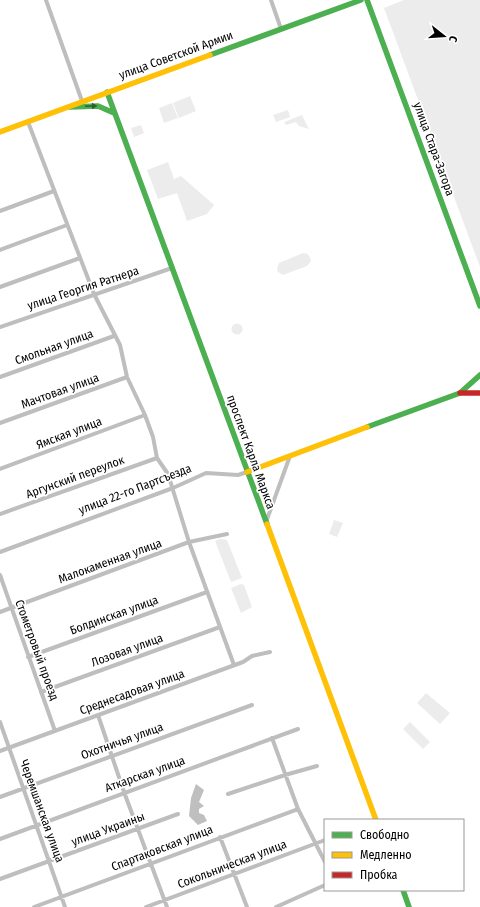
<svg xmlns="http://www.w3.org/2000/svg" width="480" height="907" font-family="'Fira Sans Condensed',sans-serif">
<rect width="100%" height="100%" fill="#fff"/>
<path fill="#ececec" d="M404 0H480V267L384 8Z
M190 96 196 111 179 118 173 103Z
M172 103 178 118 164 123 159 108Z
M288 110 290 117 276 122 273 115Z
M302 115 309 129 299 126 296 122 286 125 284 122Z
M141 125 144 133 134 137 131 128Z
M168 162 174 179 181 176 214 205 207 214 187 221 177 193 158 199 147 170Z
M303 253C308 253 310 256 311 261L307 266 283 275 278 272 277 269 279 263Z
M231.5 329a5.5 5.5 0 1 1 11 0a5.5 5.5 0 1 1-11 0Z
M334 520 343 523 337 537 329 534Z
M220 539 227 540 242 578 231 582 215 541Z
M241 584 244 585 252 607 241 613 231 588Z
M426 693 450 713 440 724 417 703Z
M410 722 430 742 423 749 403 729Z"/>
<path fill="#bfbfbf" d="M196 784 204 790 199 802 204 806 199 809V813L204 815 207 821 198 825 189 816 191 798Z"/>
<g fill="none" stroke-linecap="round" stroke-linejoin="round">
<path stroke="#bebebe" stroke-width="4" d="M46 0 82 101
M271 0 281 29
M28 122 94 294 120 345 127 377 145 415 153 437 157 458 168 474 189 542 234 665
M0 211 54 191
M0 250 67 225
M0 287 80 258
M0 327 172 268
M0 377 114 336
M0 423 127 377
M0 469 145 415
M0 514 157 458
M266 522 290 456
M0 552 173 488 206 473 238 475 247 472
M0 575 55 731
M0 612 189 542 227 534
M28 657 207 592
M41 692 220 627
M98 715 124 792 167 907
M0 722 65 907
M272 738 298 809 325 862
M0 751 243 662 252 656 270 652
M228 794 285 775 317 766
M0 797 252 705
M220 837 247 907
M0 839 298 729
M0 879 178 814
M34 907 298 809
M146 907 325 840
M276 907 325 885"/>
<path stroke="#4caf50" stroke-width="5.5" d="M367 0 480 306
M210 55 361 0
M107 92 267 524
M70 107 98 106 114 113
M367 427 460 393 480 375
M403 890 409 907"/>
<path stroke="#ffc107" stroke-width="5.5" d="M0 132 210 55
M247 472 367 427
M267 524 376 820"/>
<path stroke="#c62828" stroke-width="5.5" d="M460 393H480"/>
</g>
<defs><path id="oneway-solid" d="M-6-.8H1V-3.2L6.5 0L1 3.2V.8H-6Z"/></defs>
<use fill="#2a602c" href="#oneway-solid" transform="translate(91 106) rotate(-3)"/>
<g text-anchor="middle" stroke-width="3.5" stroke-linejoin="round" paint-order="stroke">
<g font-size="12" fill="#000" stroke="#fff">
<text transform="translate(176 55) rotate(-20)" y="4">улица Советской Армии</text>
<text transform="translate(434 149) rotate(70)" y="4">улица Стара-Загора</text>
<text transform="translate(83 288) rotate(-18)" y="4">улица Георгия Ратнера</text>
<text transform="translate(54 347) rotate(-20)" y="4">Смольная улица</text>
<text transform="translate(60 391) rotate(-20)" y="4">Мачтовая улица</text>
<text transform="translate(69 433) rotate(-21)" y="4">Ямская улица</text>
<text transform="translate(251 452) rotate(70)" y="4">проспект Карла Маркса</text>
<text transform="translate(75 477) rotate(-20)" y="4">Аргунский переулок</text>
<text transform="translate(135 489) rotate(-21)" y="4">улица 22-го Партсъезда</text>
<text transform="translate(110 561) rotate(-20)" y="4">Малокаменная улица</text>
<text transform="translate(114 615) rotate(-20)" y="4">Болдинская улица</text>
<text transform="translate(37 650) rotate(70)" y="4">Стометровый проезд</text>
<text transform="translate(127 650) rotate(-20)" y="4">Лозовая улица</text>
<text transform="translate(132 692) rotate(-20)" y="4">Среднесадовая улица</text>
<text transform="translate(122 741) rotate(-20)" y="4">Охотничья улица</text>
<text transform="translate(145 774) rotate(-20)" y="4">Аткарская улица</text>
<text transform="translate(42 811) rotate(70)" y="4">Черемшанская улица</text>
<text transform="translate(108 829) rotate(-20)" y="4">улица Украины</text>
<text transform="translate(162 848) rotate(-21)" y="4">Спартаковская улица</text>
<text transform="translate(232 864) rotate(-21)" y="4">Сокольническая улица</text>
</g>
</g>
<rect x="324" y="819" width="140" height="72" fill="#ffffff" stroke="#999999"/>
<rect x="332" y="832" width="20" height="6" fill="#4caf50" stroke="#999999"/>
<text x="360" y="839" font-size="12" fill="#000000">Свободно</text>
<rect x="332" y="852" width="20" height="6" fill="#ffc107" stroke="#999999"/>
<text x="360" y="859" font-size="12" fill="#000000">Медленно</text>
<rect x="332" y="872" width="20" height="6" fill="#c62828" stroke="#999999"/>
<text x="360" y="879" font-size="12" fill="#000000">Пробка</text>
<g transform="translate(444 36) rotate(107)" stroke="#ffffff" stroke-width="3" paint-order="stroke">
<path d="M0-3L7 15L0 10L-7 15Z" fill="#000000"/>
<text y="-6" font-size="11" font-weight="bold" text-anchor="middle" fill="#000000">С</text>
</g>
</svg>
